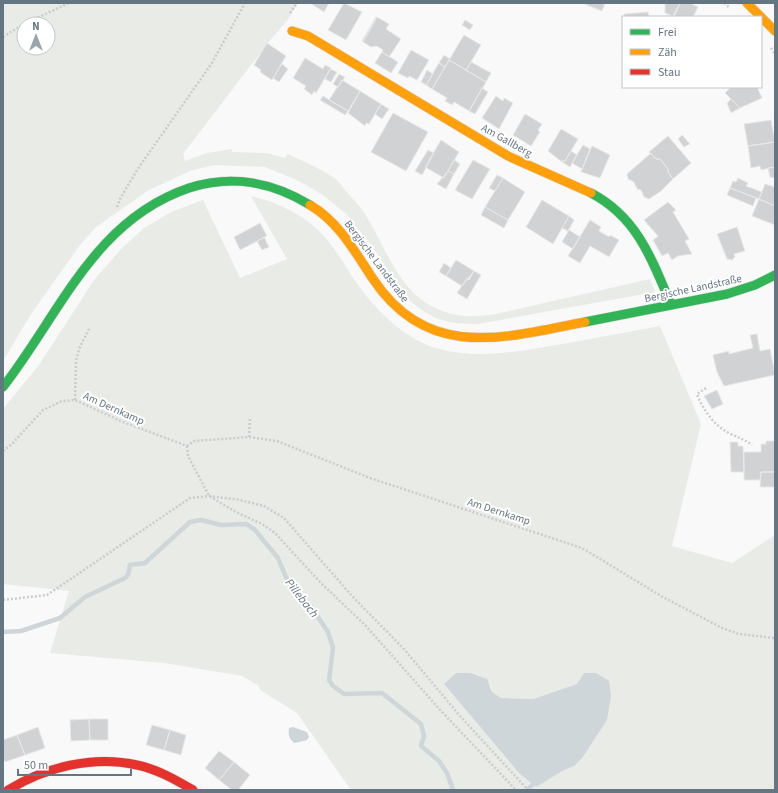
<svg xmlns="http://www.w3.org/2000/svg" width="778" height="793" font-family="'Source Sans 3',sans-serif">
<rect width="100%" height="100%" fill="#f9f9f9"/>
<path fill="#e8ebe6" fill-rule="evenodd" d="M3 3H298L287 21 271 39 183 154 185 161 207 153 233 149 231 152 267 153 285 158 287 154C301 160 335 174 342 186 348 195 359 204 365 214 392 258 403 309 464 316 473 317 483 315 491 315L650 279 655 292 478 324 454 323 438 319 423 311 404 296 372 246 346 214 323 195 299 181 265 167 214 165 190 171 149 190 96 227 80 245 31 314 3 361ZM24 24H48V48H24Z
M251 196C276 202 299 212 318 230 337 248 348 273 364 293 383 317 409 341 439 349 481 360 526 350 568 343 599 337 630 332 660 326L701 424 672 546 732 563 775 535V790H351L297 713 260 690 259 686 242 676 164 663 50 653 69 591 3 584V409L39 365 94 280 122 248 144 228 156 221 171 212 203 200 240 278 287 259ZM456 673 464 674 491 686 492 692 501 698 533 699 577 684 574 766 562 770 536 787 519 773 444 684Z"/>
<path fill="#ced6d9" d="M456 673H470L487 679 492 692 501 698 533 699 577 684 584 673H596L609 681 611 696 607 720 582 758 574 766 562 771 536 787 519 773 444 684Z
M293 727 307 732 309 737 307 740 295 743C289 739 288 735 289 728Z"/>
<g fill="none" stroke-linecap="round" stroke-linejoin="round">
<path stroke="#ced6d9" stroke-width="4.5" d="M3 632 21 631 60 618 85 597 125 578 128 575 130 565 145 563 190 522 201 520 221 525 246 524 254 529 278 558 288 582 310 605 328 632 333 648 329 680 333 686 344 694 382 693 421 724 424 736 421 746 439 761 447 773 453 790
M527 790 533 784"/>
</g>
<path fill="#d0d2d3" stroke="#e8e8e8" d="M310 3H329L324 12Z
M344 3 362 12 346 40 328 30Z
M582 3H605L602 11Z
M665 3H680L673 16 665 13Z
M680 3H690L698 7 693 17H674Z
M648 12 649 17H624V14Z
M376 17H377L363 42 362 41Z
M377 17 389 24 386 29 401 39 389 57 382 52 383 50 377 46 371 47 363 42Z
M465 20 473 25 470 30 462 25Z
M464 35 481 45 466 70 449 60Z
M267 43 286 56 272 80 260 72 261 70 254 65Z
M411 50 429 60 417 80 409 76 408 78 398 73Z
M382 52 398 62 391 73 375 63Z
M444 55 450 59 445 67 439 63Z
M305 58 323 69 325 65 331 68 316 93 314 91 312 95 304 89 306 86 293 78Z
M449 60 486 82 469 111 454 102 452 105 445 101 447 98 432 89Z
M471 62 491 73 486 82 466 70Z
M439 63 445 67 432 89 426 85Z
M282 64 288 69 279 82 273 78Z
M330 69 337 72 331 82 325 79Z
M427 70 433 74 426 85 421 82Z
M339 74 345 77 338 87 333 84Z
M342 80 360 91 348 111 329 100Z
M731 87H757L762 98 740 108 725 93Z
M482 88 488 92 475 114 469 111Z
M360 91 381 104 369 124 366 123 365 126 348 113Z
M323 96 348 111 345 115 320 100Z
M496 96 503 101 504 98 513 103 499 129 482 118Z
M731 99 740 108 731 113 727 103Z
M381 104 389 109 382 119 375 114Z
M393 113 428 132 406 171 371 152Z
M525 114 542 124 538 130 540 132 531 146 513 135Z
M771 120 775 142 748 146 744 124Z
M561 129 578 139 565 161 563 160 562 162 548 151Z
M682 135 690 144 684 147 678 139Z
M668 136 691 163 673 179 668 172V169L660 159H656L649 152Z
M441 140 459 152 444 178 425 167Z
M775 142V167L761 170 760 166 751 168 748 146Z
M583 145 590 149 582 169 572 163Z
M592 146 610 155 600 178 581 172Z
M428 150 434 153 422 175 415 171Z
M571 151 577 155 570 167 562 162 563 160 565 161Z
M651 153 656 159H660L668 169V172L673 179 661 191 649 199 644 197 641 190 637 189 634 182 628 179 627 174Z
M454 160 460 164 454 174 448 171Z
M473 160 490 169 472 199 455 190Z
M775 167V178L770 177 768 168Z
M448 171 454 174 446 189 437 184Z
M497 175 503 178 495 191 489 188Z
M503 178 525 192 508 220 485 207Z
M738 178 748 183 746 186 762 192 759 199 730 188 733 181 736 182Z
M765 184 775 187V206L759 199Z
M730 188 756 198 753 206 727 195Z
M759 199 775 206V225L752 216Z
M542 200 569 216 553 244 526 227Z
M668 202 676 210 673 212 689 239 685 241 692 254 678 256 672 260 668 253 662 256 653 240 658 236 644 220Z
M485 207 508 220 504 228 481 215Z
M569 216 574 220 568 231 562 228Z
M590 220 601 227 599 231 609 237 610 235 619 240 609 257 590 246 580 263 568 256Z
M260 223 267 236 240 250 234 237Z
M737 227 745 251 734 254 735 257 732 260 727 259 717 234Z
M569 230 580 237 573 249 562 242Z
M264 237 269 247 262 250 257 241Z
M456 260 474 271 462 286 446 276Z
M444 263 451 268 446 276 439 272Z
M474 271 481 275 467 299 457 293 467 278 469 280Z
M757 334 760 351 770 349 775 375 724 386 717 372 713 355 729 351V354L753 348 750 335Z
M717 390 723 404 712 409 704 396Z
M766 441H775V472H761L760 480H744V452H761V444H766Z
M730 442H738V446H743L744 472H731Z
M761 472H775V487H760Z
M89 719 90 740 71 741 70 720Z
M89 719H108V740H90Z
M152 725 170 730 164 750 146 745Z
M38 727 45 748 25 755 17 735Z
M170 730 186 735 181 755 164 750Z
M17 735 25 755 5 762 3 757V740Z
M219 751 234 762 219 780 205 768Z
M234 762 250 775 238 790H232L219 780Z"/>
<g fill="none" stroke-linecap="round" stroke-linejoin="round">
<defs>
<path id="fast" d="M591 193C637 217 652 259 671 305
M585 322 727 294 755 285 775 275
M3 387C60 314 94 220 189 188 233 174 272 182 310 205"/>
<path id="slow" d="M747 3 775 31
M292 31 308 36 508 156 591 193
M310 205C339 222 355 252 373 279 428 361 503 338 585 322"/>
<path id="jam" d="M8 790C46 767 93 755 137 765 157 769 176 780 193 790"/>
</defs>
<use href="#fast" stroke="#d5d6d7" stroke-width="10"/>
<use href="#slow" stroke="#d5d6d7" stroke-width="10"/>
<use href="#jam" stroke="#d5d6d7" stroke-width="10"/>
<path stroke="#cbcccd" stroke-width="2.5" stroke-dasharray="2 2" stroke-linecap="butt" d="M724 3 730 8
M290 13 297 3
M3 37 22 25 69 3
M771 48 775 54
M117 207 120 199 137 170 212 63 245 3
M706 388 697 394C702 408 713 424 727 432 736 437 744 439 752 445
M75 400 76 361 79 349 90 327
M249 437 250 418
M187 446 194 441 249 437 277 441 370 478 582 548 661 596 722 628 739 634 775 638
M187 446 188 456 209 496 236 512 262 524 275 533 320 582 366 626 442 712 516 790
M3 451 12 444 43 410 62 401 75 400 123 422 187 446
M3 600 47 595 190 498 209 496 240 500 264 506 284 518 352 596 404 649 460 716 528 790"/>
<use href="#fast" stroke="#30b455" stroke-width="9"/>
<use href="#slow" stroke="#ff9f0a" stroke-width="9"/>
<use href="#jam" stroke="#e5322d" stroke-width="9"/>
</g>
<g text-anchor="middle" stroke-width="4" stroke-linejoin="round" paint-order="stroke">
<g font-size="11" fill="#657683" stroke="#fff">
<text transform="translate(507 140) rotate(29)" y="4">Am Gallberg</text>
<text transform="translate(377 261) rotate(53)" y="4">Bergische Landstraße</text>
<text transform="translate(693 288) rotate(-12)" y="4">Bergische Landstraße</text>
<text transform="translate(114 408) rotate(24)" y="4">Am Dernkamp</text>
<text transform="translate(499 511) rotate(18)" y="4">Am Dernkamp</text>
</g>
<g font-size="12" font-style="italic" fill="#60757c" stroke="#fff">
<text transform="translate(302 598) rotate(52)" y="4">Pillebach</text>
</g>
</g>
<rect width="778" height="793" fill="none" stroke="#657683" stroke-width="8"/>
<rect x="622" y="16" width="140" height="72" fill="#ffffff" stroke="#c1c8cd"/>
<rect x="630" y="29" width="20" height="6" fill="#30b455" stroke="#c1c8cd"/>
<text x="658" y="36" font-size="12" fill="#657683">Frei</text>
<rect x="630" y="49" width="20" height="6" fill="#ff9f0a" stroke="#c1c8cd"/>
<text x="658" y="56" font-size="12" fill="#657683">Zäh</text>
<rect x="630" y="69" width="20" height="6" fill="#e5322d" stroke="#c1c8cd"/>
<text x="658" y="76" font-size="12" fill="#657683">Stau</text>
<g transform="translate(36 36)"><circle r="19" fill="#ffffff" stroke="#c1c8cd"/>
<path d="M0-3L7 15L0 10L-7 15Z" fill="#99a4ac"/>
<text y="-6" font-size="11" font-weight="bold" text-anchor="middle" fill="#657683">N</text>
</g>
<path d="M18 769v6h113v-6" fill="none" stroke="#657683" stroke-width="2"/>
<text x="24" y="769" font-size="12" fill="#657683" stroke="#ffffff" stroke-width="3" paint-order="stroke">50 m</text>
</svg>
